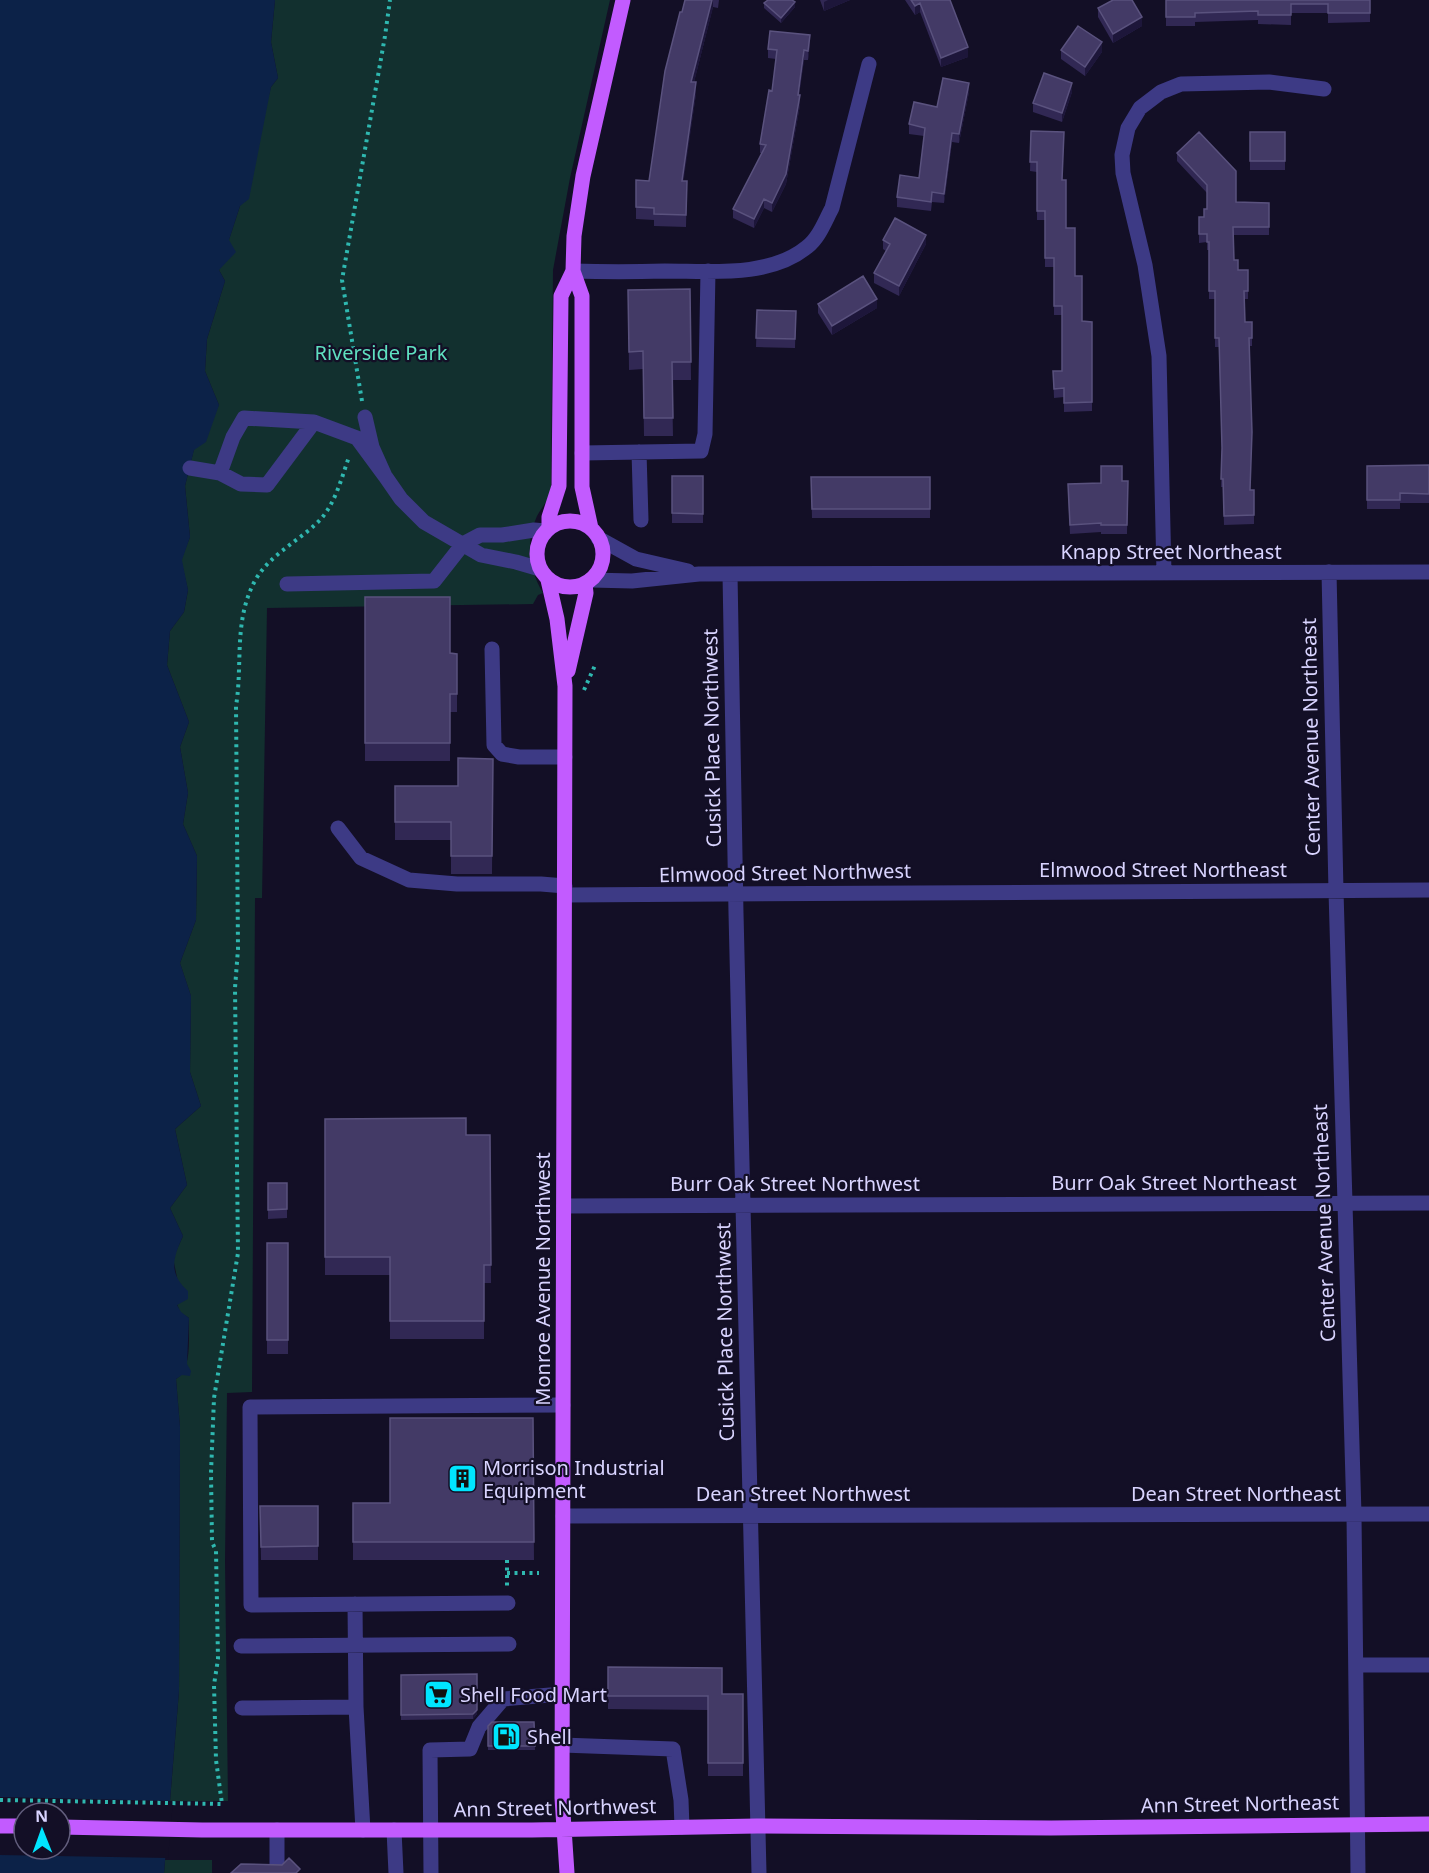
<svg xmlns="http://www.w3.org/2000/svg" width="1429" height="1873" font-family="'Noto Sans',sans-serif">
<rect width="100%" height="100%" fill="#130f26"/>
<path fill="#12302f" d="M275 0H610L570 178 553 270 551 491C548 501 542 507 537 516 525 542 529 569 543 593L538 595 533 604 267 608 262 898H255L252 1392 227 1393 225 1561 228 1801H170L179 1691 180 1427 176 1379C193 1369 188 1336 189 1318L180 1312 177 1304 178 1282 173 1258 183 1236 170 1208 187 1185 175 1129 201 1106 190 1072 191 996 180 963 196 920 197 856 183 824 188 793 180 747 189 722 167 665 170 631 184 612 188 590 181 560 190 537 185 486 194 449 219 405 205 371 207 339 225 281 219 270 240 206 271 87 278 78 271 42Z
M165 1860H212V1873H164Z"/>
<path fill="#0c2248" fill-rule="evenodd" d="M0 0H275L271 42 278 78 271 87 249 199 240 206 229 240 236 252 219 270 225 281 207 339 205 371 219 405 206 442 194 450 185 486 190 537 182 560 188 590 184 612 170 631 167 665 189 722 180 747 188 793 183 824 197 856 196 920 180 963 191 996 190 1072 201 1106 175 1129 187 1185 170 1208 183 1236C173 1258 168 1273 188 1291V1299L177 1305 181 1312 189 1318 187 1364 191 1371 190 1376 182 1375 176 1379 180 1427 179 1691 164 1873H0ZM24 1813H60V1849H24Z"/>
<path fill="#130f26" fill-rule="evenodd" d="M0 1797 173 1801 168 1858 0 1855ZM24 1813H60V1849H24Z"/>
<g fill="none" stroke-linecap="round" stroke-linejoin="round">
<path stroke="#2fb8b0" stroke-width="4" stroke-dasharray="3 4.5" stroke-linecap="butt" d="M362 401 342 280 385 36 390 0
M584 690 596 663
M507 1560V1586
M507 1573H539
M0 1800 222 1804 216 1760 214 1685 218 1659 216 1551 212 1542 211 1473 214 1398 238 1253 235 988 238 949 236 706C243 664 233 619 256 579 270 555 297 542 317 523 335 506 341 479 349 457"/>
<path stroke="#3d3a85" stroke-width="15" d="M573 271C603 272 634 272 665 271 710 271 769 278 807 247 819 238 825 221 832 208L869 64
M365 417 372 447 385 476 401 499 424 522 481 555 516 562 540 569
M314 422 267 485 241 484 220 473 233 437 244 418 314 422 357 438 385 476
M639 452 641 520
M582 453 701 451 705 434 708 271
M190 468 220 473
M598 538 636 559 688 571
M1329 572 1336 891 1354 1515 1358 1873
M1164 573 1159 356 1145 265 1123 173 1122 155 1128 128 1140 108 1161 92 1181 84 1269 82 1324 89
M730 574 736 913 759 1873
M591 580 632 581 699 574 1429 572
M287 584 434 581 463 544 480 535H502L534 530 545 531
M492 649 494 745 502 754 519 757H565
M338 828 361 858 409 880 457 884H541L565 886
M565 895 1429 890
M564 1206 1429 1203
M563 1516 1429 1514
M508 1603 251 1605 250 1407 563 1405
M355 1604 356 1707 363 1830
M241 1646 509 1644
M1356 1665H1429
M242 1708 356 1707
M562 1745 673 1749 681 1800 682 1827
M277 1830V1867L279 1873
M394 1830 396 1873
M431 1873 430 1750 470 1749 479 1727 503 1699 562 1694"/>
<path stroke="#c25bff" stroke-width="15" d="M573 271 582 296V487L591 528
M537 554a33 33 0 1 1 66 0a33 33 0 1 1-66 0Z
M549 528V517L559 486 561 296 573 271 574 236 583 176 623 0
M548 580 557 619 565 686 562 1798 567 1873
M568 671 586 593 585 584
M0 1826H24
M60 1827 202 1830H532L757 1826 1051 1828 1429 1824"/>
</g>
<path fill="#312854" d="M685 0H719L718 8 713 7 694 82 696 94 683 181H687L686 227 654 226V220L636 219V180L649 181Z
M820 0H850L824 11Z
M905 0H950L968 57 941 67 920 12 915 15Z
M1166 0H1370V22L1328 23V13H1291V25L1258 24V20L1195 22V26H1166Z
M764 3 795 7 781 23 764 8Z
M1098 8 1142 26 1113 43 1098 17Z
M810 44 808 60H804L799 95 800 105 786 184 772 212 764 208 754 228 733 218V209L762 153H760V144L772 91 776 59 768 58V49Z
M1061 50 1102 52 1085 76 1061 59Z
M969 92 959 143 952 142 944 203 932 202 931 211 897 207V197L919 178 924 136 909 134V124L937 107Z
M1072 92 1062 122 1033 112V103Z
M1031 131 1063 180 1066 228 1082 321 1092 322V411L1064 412V397L1054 398 1053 371H1062V315H1054V267H1045V220H1037V172L1030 171Z
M1250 132H1285V170H1250Z
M1177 153 1236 202 1269 203V235H1233L1234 260 1238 270H1248V299H1245V322H1252V346H1249L1250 490H1254V524L1224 525 1223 487H1221L1222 451 1219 347H1215V299H1209V250H1207V242L1199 243V217H1204L1207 209V193L1177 161Z
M883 240 926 244 899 296 874 283V273L886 251 883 249Z
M690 289 691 380H672L673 436H644L643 369 629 370 628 290Z
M818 304 877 308 832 335 818 313Z
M757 310 796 311 795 348 756 347Z
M1429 465V503H1400V509H1367V466Z
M672 476H703V523H672Z
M811 477H930V518H812Z
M1122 481H1128L1127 534H1101V532L1070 534 1068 494Z
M365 597 450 653 457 694V712H450V761H365Z
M493 759 492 874H451V840H395V786H458Z
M325 1119 466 1135H490L491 1283H484V1339H390V1275H325Z
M268 1183H287V1218L268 1219Z
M267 1243H288V1354H267Z
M533 1418 534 1560H353V1503H390Z
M260 1506H318V1560H261Z
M608 1667 722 1694H743V1776H708V1710L608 1709Z
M401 1675 477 1714 473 1719 401 1720Z
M534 1722 535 1750H488V1726Z"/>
<path fill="#1d163a" d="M712 0H713V7L691 94V82Z
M828 0H850L824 11V2Z
M795 2V7L781 23V18Z
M920 3V12L915 15V6Z
M1142 17V26L1113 43V34Z
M810 35V44L808 60V51Z
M1102 42V52L1085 76V67Z
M968 47V57L941 67V58Z
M804 50V60L798 104V95Z
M696 82V94L682 193V181Z
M969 83V92L959 143V134Z
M1072 83V92L1062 122V113Z
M800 95V105L786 184 772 212V203Z
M952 133V142L944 203V194Z
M764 199V208L754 228V219Z
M926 235V244L899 296V286Z
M877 299V308L832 335V326Z
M477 1710V1714L473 1719V1714Z"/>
<path fill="#433a66" stroke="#5a527e" stroke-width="1.5" d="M685 0H712L691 82H696L682 181H687L686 215 654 214V208L636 207V180L649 181 665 71 680 12H682Z
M768 0H792L795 2 781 18 764 3Z
M911 0H950L968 47 941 58 920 3 915 6Z
M1113 0H1132L1142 17 1113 34 1098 8Z
M1166 0H1370V13H1328V4H1291V15H1258V11L1195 13V17H1166Z
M1078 26 1102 42 1085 67 1061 50Z
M770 31 810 35 808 51 804 50 798 95H800L786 174 772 203 764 199 754 219 733 209 766 145 760 144 769 90 772 91 777 50 768 49Z
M1044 73 1072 83 1062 113 1033 103Z
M943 78 969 83 959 134 952 133 944 194 932 192 931 202 897 197 900 175 919 178 925 128 909 124 914 102 937 107Z
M1031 131 1064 132 1062 180H1066V228H1075V276H1082V321L1092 322V402L1064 403V388L1054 389 1053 371H1062V306H1054V258H1045V211H1037V162H1030Z
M1199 132 1236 171V202L1269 203V227H1233L1234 260H1238V270H1248V291H1244L1245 322H1252V338H1249L1252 432 1250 490H1254V515L1224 516 1223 479H1221L1222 448 1219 338H1215V291H1209V242H1207V234H1199V217H1204V209H1207V185L1177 153Z
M1250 132H1285V161H1250Z
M895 218 926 235 899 286 874 273 890 244 883 240Z
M863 276 877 299 832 326 818 304Z
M690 289 691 362H672L673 418H644L643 351 629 352 628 290Z
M757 310 796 311 795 339 756 338Z
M1429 465V494L1400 493V500H1367V466Z
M1101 466H1122V481H1128L1127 525H1101V523L1070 525 1068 484 1101 483Z
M672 476H703V514L672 513Z
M811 477H930V509H812Z
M365 597H450V653L457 654V694H450V743H365Z
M458 758 493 759 492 856H451V822H395V786H458Z
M466 1118V1135H490L491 1265H484V1321H390V1257H325V1119Z
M268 1183H287V1209L268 1210Z
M267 1243H288V1340H267Z
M390 1418H533L534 1542H353V1503H390Z
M260 1506H318V1546L261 1547Z
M608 1667 722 1668V1694H743V1763H708V1696H608Z
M477 1674V1710L473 1714 401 1715V1675Z
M492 1722H534L535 1746H488V1726Z
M289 1858 300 1869 296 1873H231L241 1864 282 1865Z"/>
<defs>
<symbol id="building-square" viewBox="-11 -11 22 22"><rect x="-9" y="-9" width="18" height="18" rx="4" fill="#00e5ff" stroke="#130f26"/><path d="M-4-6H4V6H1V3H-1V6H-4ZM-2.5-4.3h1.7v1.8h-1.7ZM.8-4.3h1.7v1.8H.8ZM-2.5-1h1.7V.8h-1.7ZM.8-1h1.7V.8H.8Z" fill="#111"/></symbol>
<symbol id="supermarket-square" viewBox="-11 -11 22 22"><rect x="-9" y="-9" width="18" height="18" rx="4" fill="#00e5ff" stroke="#130f26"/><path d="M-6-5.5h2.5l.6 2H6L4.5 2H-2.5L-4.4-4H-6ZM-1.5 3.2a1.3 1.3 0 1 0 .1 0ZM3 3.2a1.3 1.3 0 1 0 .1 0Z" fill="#111"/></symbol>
<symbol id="fuel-square" viewBox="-11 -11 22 22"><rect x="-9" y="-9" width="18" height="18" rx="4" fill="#00e5ff" stroke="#130f26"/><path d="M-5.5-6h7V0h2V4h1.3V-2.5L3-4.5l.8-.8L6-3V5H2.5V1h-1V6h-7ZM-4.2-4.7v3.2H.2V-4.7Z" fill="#111"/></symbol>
</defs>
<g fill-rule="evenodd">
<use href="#building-square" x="446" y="1462" width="33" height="33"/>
<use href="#supermarket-square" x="422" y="1678" width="33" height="33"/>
<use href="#fuel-square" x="490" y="1720" width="33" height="33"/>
</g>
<g text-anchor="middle" stroke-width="4.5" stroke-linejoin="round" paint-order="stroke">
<g font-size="20" fill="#5fe0c0" stroke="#130f26">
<text x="381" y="360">Riverside Park</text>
</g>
<g font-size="20" fill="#d9d4ff" stroke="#130f26">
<text x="1171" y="559">Knapp Street Northeast</text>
<text transform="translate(1311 737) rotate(-91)" y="7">Center Avenue Northeast</text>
<text transform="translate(712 738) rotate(-91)" y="7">Cusick Place Northwest</text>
<text x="1163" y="877">Elmwood Street Northeast</text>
<text transform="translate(785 873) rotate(-1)" y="7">Elmwood Street Northwest</text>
<text x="1174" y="1190">Burr Oak Street Northeast</text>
<text x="795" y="1191">Burr Oak Street Northwest</text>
<text transform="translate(1324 1223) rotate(-92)" y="7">Center Avenue Northeast</text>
<text transform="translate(543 1279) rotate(-90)" y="7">Monroe Avenue Northwest</text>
<text transform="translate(725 1332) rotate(-91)" y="7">Cusick Place Northwest</text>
<text x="803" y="1501">Dean Street Northwest</text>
<text x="1236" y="1501">Dean Street Northeast</text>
<text transform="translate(1240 1804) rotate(-1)" y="7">Ann Street Northeast</text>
<text transform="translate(555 1808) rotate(-1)" y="7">Ann Street Northwest</text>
</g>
<g font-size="20" fill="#d9d4ff" stroke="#130f26" text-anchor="start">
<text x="483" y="1475">Morrison Industrial<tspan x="483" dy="23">Equipment</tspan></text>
<text x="460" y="1702">Shell Food Mart</text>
<text x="527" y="1744">Shell</text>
</g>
</g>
<g transform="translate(42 1831) rotate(359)"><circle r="28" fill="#130f26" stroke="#625e7d" stroke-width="1.5"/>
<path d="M0-4.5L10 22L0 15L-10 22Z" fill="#00e5ff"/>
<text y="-9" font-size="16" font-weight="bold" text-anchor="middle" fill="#d9d4ff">N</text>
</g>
</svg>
